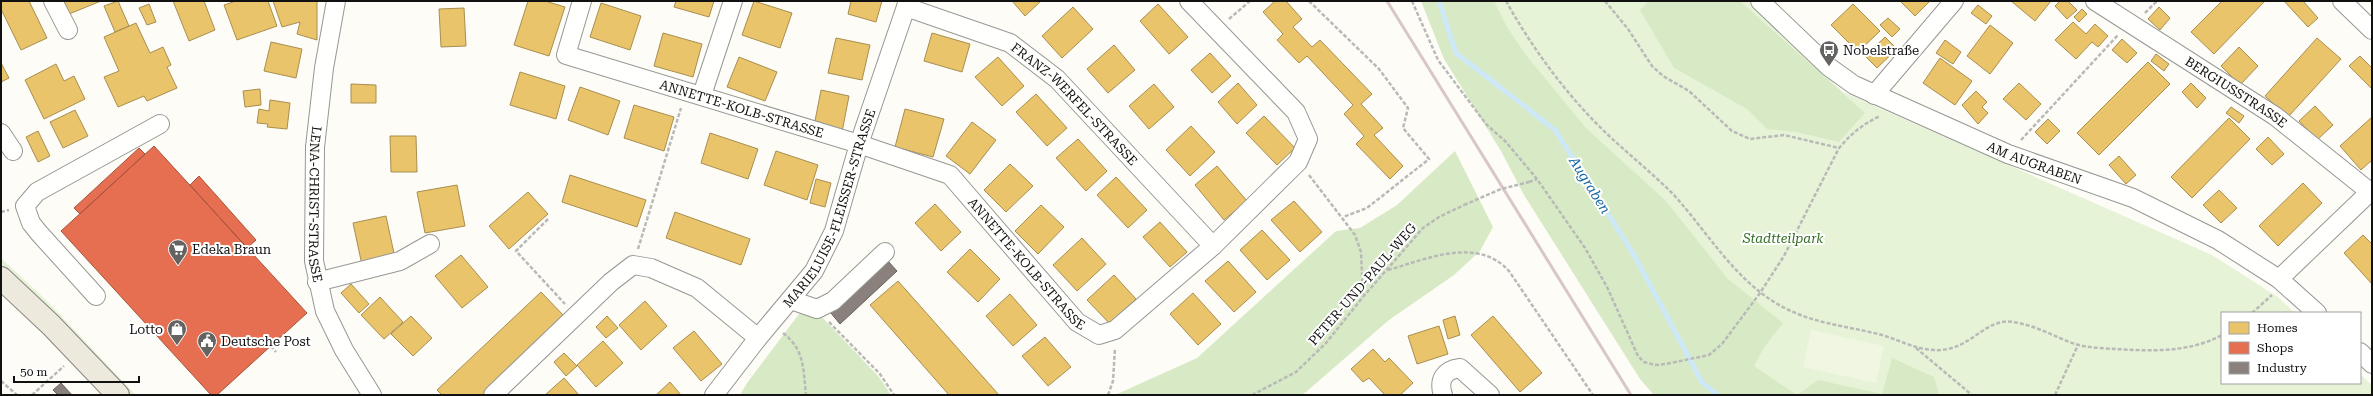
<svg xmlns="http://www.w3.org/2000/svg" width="2373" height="396" font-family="'Roboto Serif',serif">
<rect width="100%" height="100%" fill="#fdfcf7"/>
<path fill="#e7f3d7" d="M1451 1H1748L1843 92 2212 255 2278 297 2295 313H2222V383H2360V374L2372 385V395H1702Z
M1 258 47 301 136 395H122L1 272Z"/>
<path fill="#d8eac5" d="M1421 1H1494L1507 27 1526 55 1586 128 1666 201 1728 279 1783 323 1763 349 1754 366 1797 395 1818 380 1882 394 1892 358 1934 377 1939 395H1654L1640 379 1524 195 1501 151 1444 59Z
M1649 1H1740L1865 113 1839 142 1796 132 1767 129 1747 109 1674 68 1640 10Z
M1455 151 1493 227 1480 251 1454 275 1389 320 1306 392 1301 395H1115L1197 358 1336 231 1360 228 1397 205Z
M802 310 821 316 879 377 891 395H740L747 383Z"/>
<path fill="#f0f6e1" d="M1811 330 1884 346 1876 383 1803 367Z"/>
<path fill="#e9c46a" stroke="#a88e4f" d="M1 1H29L47 38 21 50 1 9Z
M64 1H101L69 14Z
M118 1 129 26 115 32 104 6Z
M173 1H204L215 30 189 41Z
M236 1H268L277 26 237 40 224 5Z
M273 1H317V40L297 34 300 22 282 27Z
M528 1H545L565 7 549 56 514 45Z
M676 1H714L709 17 674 7Z
M754 1 792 13 780 48 742 35Z
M851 1H882L876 22 848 14Z
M1012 1H1041L1025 16Z
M1275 1H1286L1302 19 1293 27 1312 47 1320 40 1372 94 1361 104 1383 128 1374 135 1403 166 1390 179 1356 144 1364 136 1344 114 1353 105 1307 56 1299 63 1277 40 1283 34 1263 12Z
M1900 1H1930L1915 16Z
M2011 1H2051L2035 21Z
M2060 1H2068L2077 10 2067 19 2055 6Z
M2222 1H2265L2214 54 2191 32Z
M2284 1H2303L2318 18 2308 27Z
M601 3 641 16 630 50 590 37Z
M149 4 156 22 147 25 139 8Z
M1158 4 1188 37 1169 54 1140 21Z
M1853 4 1880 31 1858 52 1831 25Z
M1978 5 1992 16 1986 24 1971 13Z
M1073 7 1093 29 1062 58 1042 36Z
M2159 7 2170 18 2160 30 2148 19Z
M464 8 466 46 441 47 439 9Z
M2082 9 2087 14 2079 22 2074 17Z
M1888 18 1900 29 1892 37 1880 25Z
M2073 22 2086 34 2095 24 2108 36 2098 47 2092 42 2076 59 2055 40Z
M136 23 150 53 163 47 171 65 167 67 177 88 147 101 144 96 118 107 104 77 119 71 104 37Z
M1990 25 2013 43 1990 74 1967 56Z
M663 33 702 44 693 77 654 66Z
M932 33 970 44 962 72 924 61Z
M1885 37 1897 49 1877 68 1865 56Z
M836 38 870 45 862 80 828 73Z
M2317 38 2341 59 2288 117 2265 96Z
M2122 39 2137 53 2127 63 2112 50Z
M1945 40 1961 52 1953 64 1936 53Z
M271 42 302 49 296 78 264 71Z
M1114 45 1135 70 1108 93 1087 69Z
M2239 47 2258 66 2240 85 2221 66Z
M1210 53 1231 76 1212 93 1191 70Z
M2156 54 2169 64 2164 71 2151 61Z
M2360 56 2372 68V89L2349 66Z
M739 57 777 72 765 101 727 87Z
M998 57 1024 86 1002 106 975 77Z
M1940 58 1972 81 1955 105 1923 83Z
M2148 62 2170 84 2099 155 2077 133Z
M1 63 9 78 1 82Z
M56 64 64 81 74 76 85 99 44 119 25 80Z
M520 72 565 86 556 119 510 105Z
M1238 83 1257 105 1237 124 1218 102Z
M2019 83 2041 104 2026 120 2003 99Z
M2191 83 2206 98 2197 108 2182 92Z
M351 84 376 85V103H351Z
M1154 84 1174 107 1149 129 1129 106Z
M580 87 620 101 608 135 568 120Z
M260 89 261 105 245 107 243 91Z
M821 90 849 96 842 132 814 126Z
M1976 91 1987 102 1982 107 1988 113 1978 124 1962 105Z
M1036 94 1067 128 1047 146 1016 112Z
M270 100 290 103 287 129 267 127 268 124 257 123 259 109 269 111Z
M634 105 674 117 664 151 624 138Z
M2315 106 2333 125 2317 140 2299 121Z
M2231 107 2244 116 2239 123 2226 113Z
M905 109 944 119 933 157 895 147Z
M75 110 88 136 63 148 50 122Z
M1264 116 1295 148 1277 165 1246 133Z
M2372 117V160L2361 170 2340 146Z
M2229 118 2250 139 2192 198 2171 177Z
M2048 119 2060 131 2047 144 2035 132Z
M972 122 996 140 970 174 946 156Z
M1191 126 1215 152 1190 176 1166 150Z
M38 131 50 156 38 162 26 137Z
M710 133 758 149 748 179 701 163Z
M390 136H416L417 172H391Z
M2268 137 2284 154 2272 165 2256 149Z
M1078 139 1107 171 1086 191 1056 158Z
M776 151 818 165 807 200 764 185Z
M2119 156 2136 175 2126 184 2109 165Z
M1010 164 1033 186 1006 212 984 190Z
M1217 166 1247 201 1224 220 1195 185Z
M570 175 646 200 637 227 562 202Z
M1116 177 1147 210 1128 228 1097 195Z
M816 179 831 183 825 207 810 203Z
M2303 183 2322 203 2278 246 2259 226Z
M457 185 465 226 425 233 417 192Z
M2219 190 2237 208 2221 223 2203 205Z
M528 192 548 214 509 249 489 226Z
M1294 201 1322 232 1300 252 1271 220Z
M935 204 961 232 941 251 915 223Z
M1041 205 1064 227 1038 254 1015 231Z
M675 212 750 239 741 265 666 238Z
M386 216 395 258 362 265 353 223Z
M1160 222 1187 252 1170 267 1143 237Z
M1262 230 1290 260 1267 280 1240 250Z
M2363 235 2372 244V284L2344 253Z
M1082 238 1106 264 1077 291 1053 265Z
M970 249 1000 279 978 302 947 272Z
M461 255 488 287 462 308 435 276Z
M1228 261 1256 292 1234 312 1205 281Z
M1114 275 1136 299 1110 324 1087 300Z
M898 281 999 395H949L870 305Z
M351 284 369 304 359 313 341 293Z
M541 292 566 318 485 395H442L437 390Z
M1193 293 1221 324 1198 345 1170 314Z
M1010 294 1037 325 1013 346 986 316Z
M380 297 403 322 384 339 361 315Z
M645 301 667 326 641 350 619 325Z
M411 316 432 338 413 356 391 334Z
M607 316 618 328 606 338 596 327Z
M1455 316 1460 335 1448 339 1443 320Z
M1493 316 1542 373 1520 392 1471 335Z
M1439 326 1448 354 1417 364 1408 336Z
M694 331 722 364 701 381 673 348Z
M1045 337 1071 367 1048 386 1022 356Z
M603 341 623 363 596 387 577 365Z
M1373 349 1385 362 1389 358 1413 383 1400 395H1385L1369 378 1363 382 1351 369Z
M564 353 577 366 566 376 554 362Z
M564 378 579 395H545Z
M670 382 681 395H656Z"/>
<path fill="#e76f51" stroke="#a7533e" d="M154 146 307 313 217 395H211L61 231Z
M139 148 145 154 80 214 74 208Z
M199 176 256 240 247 248 190 185Z"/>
<path fill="#8a817c" stroke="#665f5c" d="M887 260 897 271 840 324 830 312Z
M61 383 72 395H58L53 390Z"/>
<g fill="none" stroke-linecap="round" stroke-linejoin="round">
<path stroke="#cde8f7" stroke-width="5" d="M1439 1 1456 53 1555 130 1634 255 1702 382 1717 395"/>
<defs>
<g id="minor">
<path d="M53 1 68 30"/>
<path id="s1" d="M336 1 324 68 315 147 314 261 325 311 344 350 372 395"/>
<path id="s2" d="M582 1 566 55 859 144 950 175 1077 322 1099 335 1115 330 1213 246 1298 162 1308 139 1296 112 1189 1"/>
<path id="s3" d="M1760 1 1829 67 1854 85 2008 154 2133 198 2218 240 2279 279 2317 313"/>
<path id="s4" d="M2095 1 2275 116 2370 192"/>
<path d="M2342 1 2372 30"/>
<path id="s5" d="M906 7 1010 43 1057 79 1213 246"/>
<path d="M702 95 733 1"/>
<path d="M1874 95 1954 1"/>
<path d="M1 133 13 151"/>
<path d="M2279 279 2372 190"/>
<path d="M317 282 400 261 430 244"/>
<path d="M96 296 39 233 31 223 25 206 37 192 160 124"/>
<path d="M791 300 817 309 833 301 885 252"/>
<path d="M2360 352 2372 364"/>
<path d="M493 395 611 282 633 265 651 268 697 288 758 338"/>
<path id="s6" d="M714 395 758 338 814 271 834 231 859 144 908 1"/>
<path d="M1443 395C1438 380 1444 370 1460 368L1490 395"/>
</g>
<path id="major" d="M1 278 51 325 118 395"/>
</defs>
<use href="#minor" stroke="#979795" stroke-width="20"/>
<use href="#major" stroke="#858482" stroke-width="24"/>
<path stroke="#b9b9b8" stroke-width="2.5" stroke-dasharray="4 2" stroke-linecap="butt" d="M1309 1 1379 69 1408 108 1403 128 1429 159 1367 208 1343 217
M1412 1 1438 60 1486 124 1506 142 1537 179 1585 248 1607 287 1638 356 1644 362 1655 365 1666 364 1709 355 1722 344 1760 293 1784 256 1839 148C1852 133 1863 124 1880 116
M1506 1C1530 44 1560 86 1594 121 1619 147 1647 168 1672 193 1708 232 1734 280 1781 306 1813 324 1848 326 1882 335 1899 340 1915 349 1933 350 1970 353 1984 317 2013 322 2035 325 2055 337 2075 344 2088 348 2102 348 2115 349 2151 351 2189 353 2222 335
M1605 1 1628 29 1652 66 1663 76 1689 91 1732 131 1750 139 1784 135 1839 148
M2145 13 2157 1
M1229 19 1250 1
M2021 140 2118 35
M1309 175 1355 235 1361 252 1363 297
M1529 182 1537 179
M1 212 9 210
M548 219 516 251 565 304
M638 249 681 108
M1388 270C1427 259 1477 236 1509 271L1593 395
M2252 313 2272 295
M829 322 880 374 894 395
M783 333C805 350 803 369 806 395
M271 346 276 352
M1916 348 1972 395
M1 381 17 395
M32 395 64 366
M1108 395 1113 381 1115 348
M1252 395 1296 372 1326 343 1363 297 1423 228 1439 217 1464 205
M2055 395 2078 345"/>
<use href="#minor" stroke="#fffffe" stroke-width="18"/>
<use href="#major" stroke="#ede9dc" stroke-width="22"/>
<path stroke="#d9c6c7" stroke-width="3" d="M1387 1 1631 395"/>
<path stroke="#b9b9b8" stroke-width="2.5" stroke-dasharray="4 2" stroke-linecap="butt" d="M1464 205 1501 189 1529 182"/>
</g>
<defs>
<symbol id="bus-pin" viewBox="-11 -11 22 30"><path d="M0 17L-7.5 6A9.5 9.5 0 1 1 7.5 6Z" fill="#646362" stroke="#fff"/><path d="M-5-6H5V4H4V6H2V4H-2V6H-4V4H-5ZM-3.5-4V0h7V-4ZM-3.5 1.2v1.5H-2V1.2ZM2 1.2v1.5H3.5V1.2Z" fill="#fff"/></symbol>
<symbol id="supermarket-pin" viewBox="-11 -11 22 30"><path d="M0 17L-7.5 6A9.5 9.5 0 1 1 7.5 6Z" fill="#646362" stroke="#fff"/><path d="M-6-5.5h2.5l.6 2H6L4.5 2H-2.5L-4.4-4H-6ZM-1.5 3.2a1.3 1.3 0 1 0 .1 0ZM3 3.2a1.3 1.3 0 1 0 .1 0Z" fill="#fff"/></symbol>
<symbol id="shop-pin" viewBox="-11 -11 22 30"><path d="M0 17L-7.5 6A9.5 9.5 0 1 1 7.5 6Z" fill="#646362" stroke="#fff"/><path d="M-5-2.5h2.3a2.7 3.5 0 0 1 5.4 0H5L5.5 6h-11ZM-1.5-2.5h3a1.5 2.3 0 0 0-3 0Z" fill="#fff"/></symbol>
<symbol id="civic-pin" viewBox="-11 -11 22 30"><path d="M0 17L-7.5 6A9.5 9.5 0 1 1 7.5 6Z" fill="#646362" stroke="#fff"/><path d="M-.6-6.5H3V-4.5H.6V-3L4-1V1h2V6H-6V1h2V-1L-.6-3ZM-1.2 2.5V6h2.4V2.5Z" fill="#fff"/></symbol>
</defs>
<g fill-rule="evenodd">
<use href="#bus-pin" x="1818" y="39" width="22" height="30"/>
<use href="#supermarket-pin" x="167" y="238" width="22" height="30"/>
<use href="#shop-pin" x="166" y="318" width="22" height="30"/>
<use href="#civic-pin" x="196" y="330" width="22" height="30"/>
</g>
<g text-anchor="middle" stroke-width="4" stroke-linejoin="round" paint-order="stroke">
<g font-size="13" fill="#111" stroke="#fff" text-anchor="start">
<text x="1843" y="55">Nobelstraße</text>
<text x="192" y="254">Edeka Braun</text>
<text x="163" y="334" text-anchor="end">Lotto</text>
<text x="221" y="346">Deutsche Post</text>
</g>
<g font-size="13" fill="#111" stroke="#fff">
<text dy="5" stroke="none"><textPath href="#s4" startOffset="168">BERGIUSSTRASSE</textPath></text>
<text dy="5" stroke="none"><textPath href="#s5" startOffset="199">FRANZ-WERFEL-STRASSE</textPath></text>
<text dy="5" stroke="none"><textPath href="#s2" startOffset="240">ANNETTE-KOLB-STRASSE</textPath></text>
<text dy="5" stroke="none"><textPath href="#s3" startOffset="323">AM AUGRABEN</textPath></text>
<text dy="5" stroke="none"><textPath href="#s1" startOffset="205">LENA-CHRIST-STRASSE</textPath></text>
<text dy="5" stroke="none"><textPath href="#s6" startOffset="223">MARIELUISE-FLEISSER-STRASSE</textPath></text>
<text dy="5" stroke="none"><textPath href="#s2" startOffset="576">ANNETTE-KOLB-STRASSE</textPath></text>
<text transform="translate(1362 284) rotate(-49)" y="5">PETER-UND-PAUL-WEG</text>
</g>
<g font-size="13" font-style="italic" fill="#2f6b1f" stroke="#fff">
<text x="1783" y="243">Stadtteilpark</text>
</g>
<g font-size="14" font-style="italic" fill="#1768a6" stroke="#fff">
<text transform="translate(1590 185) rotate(58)" y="5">Augraben</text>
</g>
</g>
<rect width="2373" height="396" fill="none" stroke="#111111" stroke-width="4"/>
<rect x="2221" y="312" width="140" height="72" fill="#ffffff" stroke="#a0a0a0"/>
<rect x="2229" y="322" width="20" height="12" fill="#e9c46a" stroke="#a0a0a0"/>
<text x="2257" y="332" font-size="12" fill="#111111">Homes</text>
<rect x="2229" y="342" width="20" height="12" fill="#e76f51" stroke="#a0a0a0"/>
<text x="2257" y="352" font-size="12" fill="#111111">Shops</text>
<rect x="2229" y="362" width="20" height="12" fill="#8a817c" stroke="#a0a0a0"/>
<text x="2257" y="372" font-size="12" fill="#111111">Industry</text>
<path d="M14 376v6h125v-6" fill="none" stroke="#111111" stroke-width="2"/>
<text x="20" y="376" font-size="12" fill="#111111" stroke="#ffffff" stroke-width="3" paint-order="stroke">50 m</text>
</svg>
